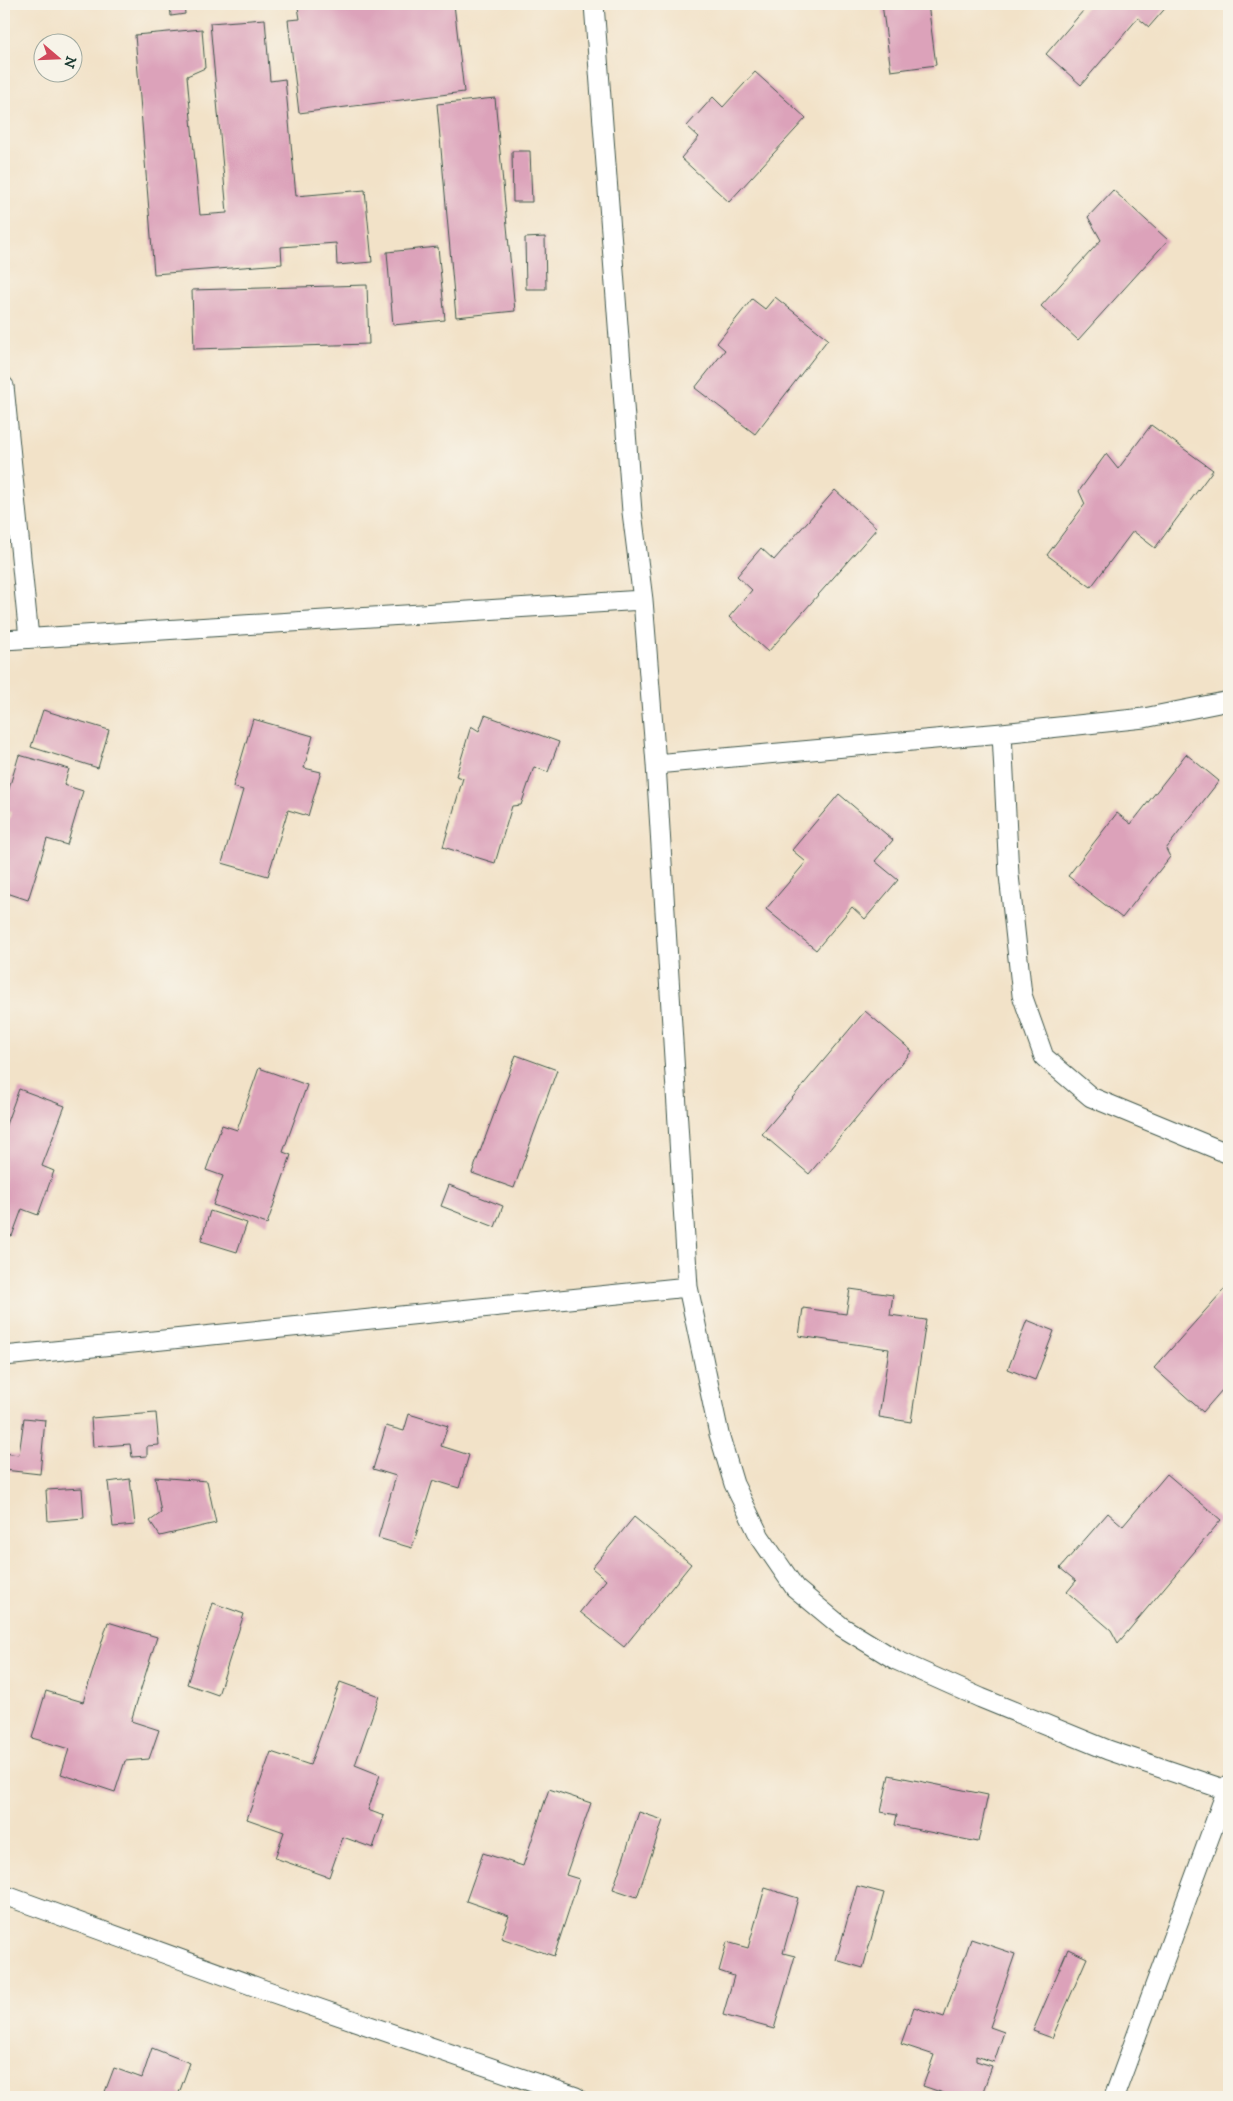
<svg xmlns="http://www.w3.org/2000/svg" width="1233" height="2101" font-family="'IM FELL DW Pica',serif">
<rect width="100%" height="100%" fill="#f7f3e8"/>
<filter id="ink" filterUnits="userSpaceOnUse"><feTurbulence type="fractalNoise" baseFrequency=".02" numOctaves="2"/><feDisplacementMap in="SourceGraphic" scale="10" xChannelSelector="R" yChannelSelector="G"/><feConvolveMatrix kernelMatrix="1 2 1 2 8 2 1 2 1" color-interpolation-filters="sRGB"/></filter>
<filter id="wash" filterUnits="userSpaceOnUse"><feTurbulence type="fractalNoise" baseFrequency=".0096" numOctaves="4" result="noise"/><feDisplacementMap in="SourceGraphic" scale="20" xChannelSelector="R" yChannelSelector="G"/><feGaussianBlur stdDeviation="1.12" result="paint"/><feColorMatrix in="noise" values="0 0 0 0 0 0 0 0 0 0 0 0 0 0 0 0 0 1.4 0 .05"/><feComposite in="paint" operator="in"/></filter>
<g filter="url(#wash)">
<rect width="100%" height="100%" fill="#f2e2c8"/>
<g id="blocks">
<path fill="#dca2ba" d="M170 4H184L185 14 171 16Z
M321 4H454L464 92 299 113 288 20 300 19 298 7Z
M882 4H928L936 65 891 71Z
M1089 4H1169L1149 27 1138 18 1081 85 1046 54Z
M265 19 270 81 285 79 296 196 365 190 372 262 337 265 336 243 281 247 282 264 154 274 135 35 202 29 205 68 187 76 200 215 227 213 210 23Z
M755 72 806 118 729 202 681 158 699 137 687 126 713 97 723 107Z
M495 98 515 311 456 317 437 104Z
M512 151H530L532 202H513Z
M1113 190 1168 240 1078 340 1041 306 1101 240 1088 217Z
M545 237 546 289H526L525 238Z
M438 247 445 320 393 325 387 252Z
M367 285 369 344 194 349 192 290Z
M775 297 828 339 755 434 695 388 725 350 717 343 752 299 765 309Z
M1151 425 1213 470 1155 548 1133 531 1091 587 1047 555 1085 504 1079 491 1106 454 1118 469Z
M835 490 877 528 768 652 729 617 752 590 737 576 761 548 774 560Z
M43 710 109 730 98 768 31 747Z
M485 715 559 742 548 772 534 767 521 805 512 806 495 863 443 847 463 778 456 776 471 726 479 731Z
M253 719 313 736 304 768 321 772 308 816 288 810 268 876 222 863 243 790 233 787Z
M1186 754 1219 781 1166 849 1170 857 1122 918 1068 876 1117 813 1131 824Z
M19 755 69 769 64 785 83 791 67 845 47 839 28 900 4 892V837L11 812 4 810V805Z
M839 794 893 840 875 861 898 880 865 919 852 907 816 950 766 909 806 862 792 850Z
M865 1011 912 1051 809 1174 762 1134Z
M516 1055 557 1070 514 1188 472 1173Z
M259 1068 307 1085 283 1152 291 1155 267 1224 213 1205 223 1176 206 1170 222 1125 237 1130Z
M19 1089 65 1106 42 1166 54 1171 38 1215 22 1209 12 1236 4 1233V1130Z
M449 1185 503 1206 495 1227 441 1206Z
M210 1211 247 1223 237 1252 201 1241Z
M1229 1284V1382L1203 1412 1154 1368Z
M850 1289 893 1295 890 1315 926 1320 911 1422 879 1417 889 1349 799 1336 803 1308 846 1314Z
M1027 1320 1054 1331 1035 1380 1008 1369Z
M156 1413 159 1445 147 1446V1456L132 1457 130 1444 93 1447 91 1418Z
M409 1414 448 1426 441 1446 469 1455 459 1488 433 1480 412 1548 378 1538 396 1476 373 1469 386 1426 404 1431Z
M24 1418 45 1420 40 1474 4 1470V1453L19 1455Z
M1167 1474 1221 1520 1118 1643 1111 1630 1067 1592 1076 1581 1060 1568 1108 1513 1123 1526Z
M155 1477 207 1481 216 1523 160 1536 150 1521 161 1513Z
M130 1479 135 1525 113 1527 108 1482Z
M82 1488 84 1518 48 1521 46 1490Z
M634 1517 691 1564 624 1647 580 1612 606 1580 592 1568Z
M213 1603 244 1614 218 1695 187 1684Z
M108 1622 157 1637 131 1721 159 1730 149 1759 125 1761 115 1792 61 1774 69 1749 32 1738 46 1691 83 1702Z
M340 1682 379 1696 355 1765 380 1775 368 1810 384 1816 373 1848 343 1837 329 1877 275 1858 284 1832 247 1819 271 1752 310 1765Z
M889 1775 988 1795 978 1842 895 1825 897 1815 881 1812Z
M549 1789 591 1803 566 1875 579 1879 554 1956 501 1938 509 1916 466 1901 483 1853 523 1866Z
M639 1812 663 1820 637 1897 613 1889Z
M857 1886 884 1893 863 1968 836 1960Z
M765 1888 798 1898 783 1953 795 1956 774 2029 723 2015 734 1976 719 1971 727 1942 748 1948Z
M971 1939 1015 1954 990 2027 1004 2032 994 2062 976 2056V2061L992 2066 981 2097H955L923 2086 934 2055 901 2044 914 2007 944 2017Z
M1068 1949 1087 1958 1052 2038 1033 2031Z
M152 2048 190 2063 179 2093 188 2097H103L114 2068 142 2078Z"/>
</g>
</g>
<g filter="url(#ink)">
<use href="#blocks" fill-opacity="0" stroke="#3f564a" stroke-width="1"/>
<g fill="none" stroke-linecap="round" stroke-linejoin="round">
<defs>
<path id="service" d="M594 4 632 512 643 600 656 764 688 1287 719 1434 734 1484 760 1537 795 1588 842 1627 896 1660 981 1698 1108 1750 1229 1791
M4 386 29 638
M4 640 643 600
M1002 733 1009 875 1022 995 1044 1057 1091 1097 1229 1154
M656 764 1002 733 1144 718 1229 701
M4 1356 688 1287
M4 1895 262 1989 576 2097
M1114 2097 1229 1784"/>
</defs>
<use href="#service" stroke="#3f564a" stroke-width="21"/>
<use href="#service" stroke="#fff" stroke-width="19"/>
</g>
</g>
<rect width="1233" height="2101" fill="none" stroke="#f7f3e8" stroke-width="20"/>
<g transform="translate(58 58) rotate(109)"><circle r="24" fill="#f7f3e8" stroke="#a1aaa0"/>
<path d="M0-4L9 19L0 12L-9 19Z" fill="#d1495b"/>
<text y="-8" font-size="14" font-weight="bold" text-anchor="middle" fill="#1f3d34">N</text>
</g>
</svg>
